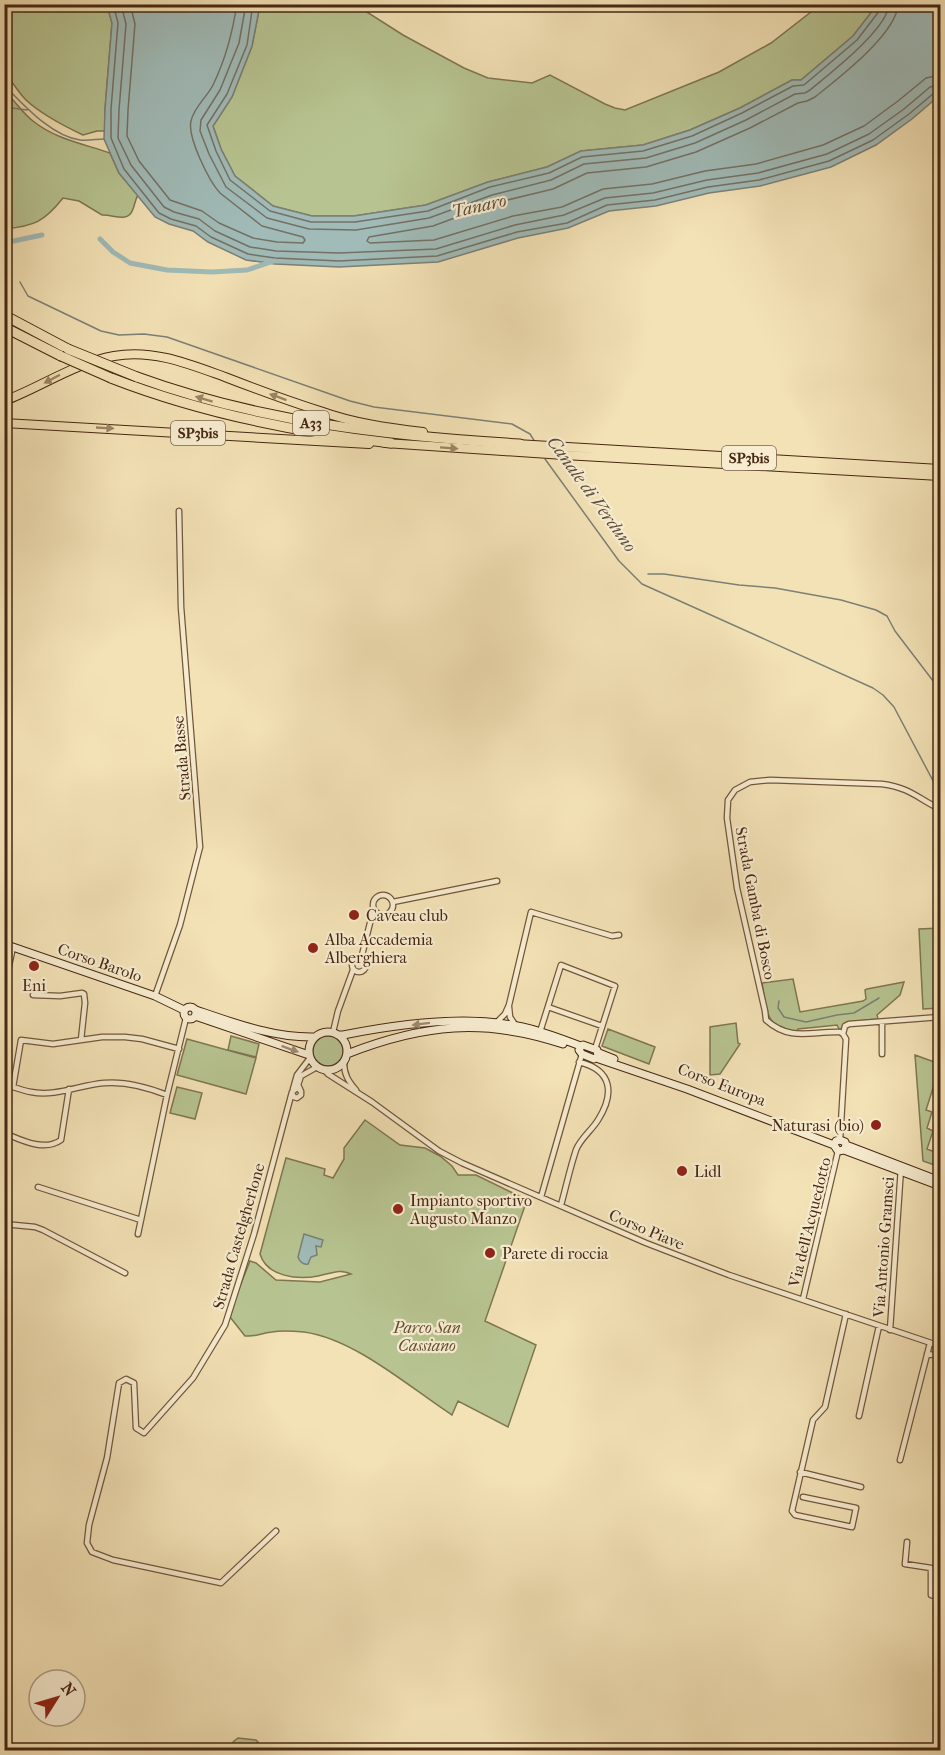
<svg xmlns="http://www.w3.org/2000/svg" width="945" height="1755" font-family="'IM FELL French Canon',serif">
<rect width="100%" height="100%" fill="#f3e2b6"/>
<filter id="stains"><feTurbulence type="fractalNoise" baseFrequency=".00333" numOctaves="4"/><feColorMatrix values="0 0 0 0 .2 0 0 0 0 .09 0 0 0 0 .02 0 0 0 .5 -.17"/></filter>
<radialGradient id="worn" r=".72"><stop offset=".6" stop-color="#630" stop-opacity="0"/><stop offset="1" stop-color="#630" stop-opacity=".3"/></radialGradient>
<path fill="#b7c491" stroke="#7f7652" stroke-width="1.5" d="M4 5H107L112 23 105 109V131H97L83 135C64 126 42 115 26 100 18 92 13 82 5 74Z
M260 5H356L403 35 464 68 488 78 532 83 550 75 605 104 615 108 625 110 719 72 771 43 820 5H877L853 36 801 80H792L740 108 690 130 643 145 581 151 547 167 488 182 426 205 354 216H312L273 206 235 176 221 149 213 126 232 97 252 46Z
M4 91C15 100 22 113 33 121 55 139 84 144 110 153L119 173 138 195C135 200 135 204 133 209 128 224 113 214 102 215L79 201 63 198C44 222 34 226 5 229Z
M940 928V1008L923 1009 919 929Z
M793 979 800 1012 863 1001 866 999 865 990 867 989 904 982 900 995 877 1015 878 1019 847 1022 843 1029H839L837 1025 798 1029 796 1032C765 1031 766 1006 762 983Z
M736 1023 738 1043 740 1044 720 1074 710 1075V1027Z
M608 1029 655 1047 649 1064 602 1046Z
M313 1051a15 15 0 1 1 30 0a15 15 0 1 1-30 0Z
M231 1036 259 1044 256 1057 228 1050Z
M187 1039 256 1058 246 1094 177 1075Z
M915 1055 940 1064V1087L934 1085 926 1110 932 1112 927 1128 933 1131 927 1149 940 1154V1167L923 1161Z
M177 1087 202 1093 195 1119 170 1113Z
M365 1120 400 1145 425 1148 440 1156 452 1166 458 1175H476L527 1200 485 1321 536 1345 508 1427 458 1401 452 1415C409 1387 355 1339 304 1332 294 1331 281 1330 272 1332 260 1333 258 1337 245 1336L230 1317 234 1301 250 1261 256 1263 276 1280 320 1282 351 1274C340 1268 330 1274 318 1276 298 1280 267 1277 260 1254L286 1158 325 1169 324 1175 333 1178 344 1159V1148Z
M238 1738 256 1740 258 1742C250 1752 239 1751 227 1750L234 1741Z"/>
<path fill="#a0bbb8" stroke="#7c8076" stroke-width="1.5" d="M107 5H260L252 46 232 97 213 126 221 149 235 176 273 206 312 216H354L426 205 488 182 547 167 581 151 643 145 690 130 740 108 792 80H801L853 36 877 5H940V62L939 70H940V95L912 119 876 145 831 167 760 186 709 193 656 206 609 211 568 228 518 238 438 262 339 267 275 264 246 260 208 242 193 231 169 224 155 217 119 173 104 139 105 109 112 23Z
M304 1234 323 1240 321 1247 316 1246 317 1255 311 1257 308 1264C303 1265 299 1261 298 1257Z"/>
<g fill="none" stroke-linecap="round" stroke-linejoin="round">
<path stroke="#747165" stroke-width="1.5" d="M113 4 118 23 111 109V138L124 169 159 213 171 219 196 226 211 237 248 254 275 258 339 261 437 256 517 232 567 223 607 205 655 200 708 187 759 180 829 161 873 140 909 114 934 93 940 91
M121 4 126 24 119 110 118 138 131 165 164 207 174 212 199 219 215 231 250 247 276 251 339 253 436 249 515 225 564 215 605 198 653 193 707 180 758 173 827 154 869 134 904 109 930 87 940 84
M130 4 135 24 128 110 127 136 139 161 170 200 202 211 219 223 253 238 277 242 303 243 305 240 303 237 262 226 220 193C209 181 187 137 191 121 194 107 207 97 213 85 226 58 232 34 237 4
M246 4 239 43 220 90 201 120 200 131 209 154 226 187 267 218 309 229 356 230 429 218 492 195 551 180 584 164 646 158 695 143 746 120 795 94 805 93 810 90C829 74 888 29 889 4
M253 4 247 45 227 94 207 125 216 151 230 180 270 211 311 222H355L428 211 490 187 549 173 582 157 643 151 692 136 742 113 793 86 804 85 857 40 880 10 881 4
M898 4C897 34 837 79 815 97L807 101 798 103 750 128 696 152 646 167 587 173 553 189 495 203 433 226 369 237 367 241 370 243 434 240 513 216 562 207 603 189 652 184 705 171 756 164 823 145 864 126 898 101 926 78 940 75"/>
<path stroke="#7c8076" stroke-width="1.5" d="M4 85C24 105 51 136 80 140 88 141 97 139 104 139
M4 107 27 110
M20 282 28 296 101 331 119 335 144 334 167 337 350 401 374 407 512 424 530 434 535 442
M545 459 619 561 642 584 873 688 883 695 894 707 940 794
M648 574H664L739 585 775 588 841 600 876 610 887 616 895 631 940 690
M779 1001 778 1008 784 1017 806 1022 837 1015 854 1013 879 998"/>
<path stroke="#a0bbb8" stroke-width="5" d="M100 239 113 252 130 263 167 270 212 272 247 270 274 261
M4 243 42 235"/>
<defs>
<path id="minor" d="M373 905a10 10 0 1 1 20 0a10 10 0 1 1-20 0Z
M393 902 497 881
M352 965a7 7 0 1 1 14 0a7 7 0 1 1-14 0Z
M361 959 372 915 375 911
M4 989 13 947
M33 995 60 996 82 993 84 994 85 1003 81 1040
M155 996 180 925 200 847 181 607 179 511
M509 1007 510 1017 516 1026
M548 1007 602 1026
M882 1022V1054
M496 1023 505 1014 509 1005 531 912 612 936 619 935
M333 1032 338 1011 353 970
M540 1032 561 965 615 986 595 1049
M843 1034 845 1026 849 1024 940 1017
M344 1062C344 1074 348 1081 356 1090
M324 1070 328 1074 372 1102 439 1151 462 1163 646 1243 729 1275 940 1346
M293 1089 297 1075 310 1058
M300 1089 298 1085 301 1076 317 1067
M167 1095C147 1087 126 1081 104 1083 80 1085 55 1097 31 1092 25 1091 19 1089 13 1087L21 1040 53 1044 102 1037H125L142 1039 179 1049
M4 1133C21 1140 44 1152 61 1140L69 1089
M840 1140 846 1039 843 1034 840 1032C811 1031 791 1042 766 1020L765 1011 737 888 727 818 728 800 735 790 750 782 770 780 882 784C911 788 917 798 940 809
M38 1187 141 1220
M541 1197 582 1054
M561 1205C566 1187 570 1168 576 1150 580 1139 592 1130 598 1120 615 1093 612 1070 579 1062
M4 1224 35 1227 43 1230 125 1273
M138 1234 167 1095 186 1018
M803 1299 838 1151
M890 1330 901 1168
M927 1354 940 1356
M859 1416 879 1326
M900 1460 930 1343
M800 1472 861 1487
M938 1490 940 1482
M803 1497 856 1508 852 1527 795 1515 792 1511 813 1420 825 1407 846 1314
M276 1531 221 1583 113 1560 92 1552 87 1543 89 1525 107 1458 119 1383 126 1379 134 1383 136 1428 144 1433 193 1378 225 1325 254 1234 292 1092 297 1088 301 1091V1095L297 1098 294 1097 292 1093
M907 1542 905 1564 931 1568V1595L940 1597"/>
<path id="secondary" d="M4 944 155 996 184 1010
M184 1013a6 6 0 1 1 12 0a6 6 0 1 1-12 0Z
M196 1010C234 1023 274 1038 315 1037
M195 1016 309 1055
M309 1051a19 19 0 1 1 38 0a19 19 0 1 1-38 0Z
M338 1035H343C393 1025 455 1016 505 1024 531 1027 556 1037 581 1046
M583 1045 597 1050 598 1056 594 1059 582 1054 579 1050 581 1046Z
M599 1053 614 1059
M347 1054C423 1024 485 1018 563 1044
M596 1058 687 1089 834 1145
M846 1145 940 1181
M844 1150 846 1145 845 1142 840 1140 836 1141 834 1145 838 1151 844 1150 940 1186"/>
<path id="trunk" d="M4 401C41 387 75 363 114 356 153 349 189 364 225 377 256 389 288 401 320 411 353 423 388 428 423 432
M4 423 369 444
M385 443 564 455 940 476
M516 444 940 469"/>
<path id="motorway" d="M4 315 68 349
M4 327 61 356
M137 377C260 422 390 436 520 444
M111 378C201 413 295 432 391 443"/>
</defs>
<use href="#minor" stroke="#72563b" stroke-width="7"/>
<use href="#secondary" stroke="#472712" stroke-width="9"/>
<use href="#trunk" stroke="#472712" stroke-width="10"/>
<use href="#motorway" stroke="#472712" stroke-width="11"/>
<use href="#minor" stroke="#f7ecd0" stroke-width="4.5"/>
<use href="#secondary" stroke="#f7ecd0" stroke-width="7"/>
<use href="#trunk" stroke="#f3e2b6" stroke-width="8"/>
<use href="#motorway" stroke="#f3e2b6" stroke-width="9"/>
<defs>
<path id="motorway-bridge" d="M68 349 137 377
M61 356 111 378"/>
</defs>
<use href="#motorway-bridge" stroke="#472712" stroke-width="11" stroke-linecap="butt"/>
<use href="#motorway-bridge" stroke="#f3e2b6" stroke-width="9"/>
</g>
<defs><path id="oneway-solid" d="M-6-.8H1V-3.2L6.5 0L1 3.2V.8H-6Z" transform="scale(1.5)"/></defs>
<g fill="#9d8464">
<use href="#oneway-solid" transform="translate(52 379) rotate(152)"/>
<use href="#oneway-solid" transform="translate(278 397) rotate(-160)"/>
<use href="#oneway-solid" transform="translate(204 399) rotate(-163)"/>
<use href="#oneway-solid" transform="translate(105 428) rotate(3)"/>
<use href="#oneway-solid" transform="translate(449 448) rotate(4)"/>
</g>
<g fill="#9f8a71">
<use href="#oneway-solid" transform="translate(421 1024) rotate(173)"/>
<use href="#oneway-solid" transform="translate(290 1049) rotate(20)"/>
</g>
<g fill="#8f2418" stroke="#f7ecd0" stroke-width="2">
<circle cx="354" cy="915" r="6"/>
<circle cx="313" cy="948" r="6"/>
<circle cx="34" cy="966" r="6"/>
<circle cx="876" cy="1125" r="6"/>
<circle cx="682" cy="1171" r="6"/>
<circle cx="398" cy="1209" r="6"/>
<circle cx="490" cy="1253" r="6"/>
</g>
<g text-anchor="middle" stroke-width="4.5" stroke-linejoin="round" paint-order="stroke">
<g fill="#f7ecd0" stroke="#7c624b" stroke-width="1.5">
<rect x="293" y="411" width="36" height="24" rx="4.5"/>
<rect x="171" y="421" width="54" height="24" rx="4.5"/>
<rect x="722" y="446" width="54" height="24" rx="4.5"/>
</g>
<g font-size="15" font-weight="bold" fill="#472712">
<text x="311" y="428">A33</text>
<text x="198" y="438">SP3bis</text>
<text x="749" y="463">SP3bis</text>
</g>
<g font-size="16" fill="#472712" stroke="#f7ecd0">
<text transform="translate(181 758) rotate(-95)" y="6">Strada Basse</text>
<text transform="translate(756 903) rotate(79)" y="6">Strada Gamba di Bosco</text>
<text transform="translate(100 962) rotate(19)" y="6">Corso Barolo</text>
<text transform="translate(722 1084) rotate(21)" y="6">Corso Europa</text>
<text transform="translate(809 1222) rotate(-76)" y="6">Via dell'Acquedotto</text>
<text transform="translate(647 1229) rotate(23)" y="6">Corso Piave</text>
<text transform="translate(238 1236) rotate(-74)" y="6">Strada Castelgherlone</text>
<text transform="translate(883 1247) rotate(-86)" y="6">Via Antonio Gramsci</text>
</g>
<g font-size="16" fill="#472712" stroke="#f7ecd0" text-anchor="start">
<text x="366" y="921">Caveau club</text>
<text x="325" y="945">Alba Accademia<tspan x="325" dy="18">Alberghiera</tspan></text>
<text x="34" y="991" text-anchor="middle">Eni</text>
<text x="864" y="1131" text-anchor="end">Naturasi (bio)</text>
<text x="694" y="1177">Lidl</text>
<text x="410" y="1206">Impianto sportivo<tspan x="410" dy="18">Augusto Manzo</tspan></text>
<text x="502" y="1259">Parete di roccia</text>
</g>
<g font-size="16" font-style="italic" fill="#634e32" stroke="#f7ecd0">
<text x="427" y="1333">Parco San<tspan x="427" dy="18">Cassiano</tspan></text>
</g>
<g font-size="18" font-style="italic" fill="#5d4c3c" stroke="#f7ecd0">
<text transform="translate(479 206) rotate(-13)" y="6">Tanaro</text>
<text transform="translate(592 494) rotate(54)" y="6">Canale di Verduno</text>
</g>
</g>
<rect width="945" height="1755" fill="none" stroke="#f3e2b6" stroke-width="24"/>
<rect x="6" y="6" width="933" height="1743" fill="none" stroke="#472712" stroke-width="3"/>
<rect x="12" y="12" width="921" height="1731" fill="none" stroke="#472712" stroke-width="1.5"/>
<g transform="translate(57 1698) rotate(53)"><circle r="28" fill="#f7ecd0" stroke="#b19d84" stroke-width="1.5"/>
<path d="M0-4.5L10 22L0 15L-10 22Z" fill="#8f2418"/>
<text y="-9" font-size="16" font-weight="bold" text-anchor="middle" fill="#472712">N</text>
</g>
<rect width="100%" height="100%" filter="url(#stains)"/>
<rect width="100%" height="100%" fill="url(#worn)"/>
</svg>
